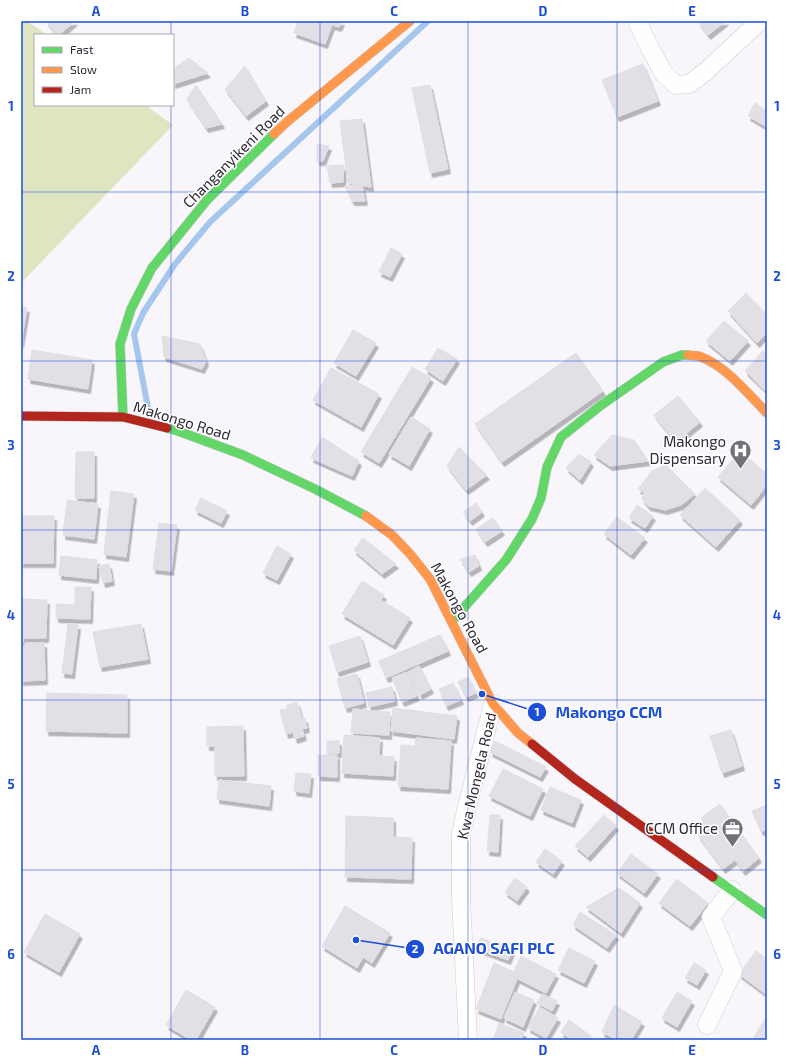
<svg xmlns="http://www.w3.org/2000/svg" width="788" height="1061" font-family="'Exo 2',sans-serif">
<defs>
<filter id="shadow"><feDropShadow dx="2.5" dy="4.5" stdDeviation="0" flood-color="#0004"/></filter>
</defs>
<rect width="100%" height="100%" fill="#f8f6fb"/>
<path fill="#dfe5c1" d="M21 21H27L47 35H35V105H145L173 125 21 283Z"/>
<g fill="none" stroke-linecap="round" stroke-linejoin="round">
<path stroke="#a5c6ed" stroke-width="6" d="M149 413 134 334 143 313 175 264 210 222 428 21"/>
</g>
<path fill="#e2dfe7" stroke="#e1dee7" filter="url(#shadow)" d="M46 21H75L59 35H57Z
M298 21H342L339 27 332 25 325 44 294 33Z
M698 21H726L708 35Z
M189 58 208 73 173 84V69Z
M643 64 658 101 617 117 602 80Z
M245 66 266 101 246 116 225 89Z
M196 85 222 124 206 128 187 99Z
M430 85 448 169 430 173 412 88Z
M755 103 767 111V121L765 126 748 116Z
M362 119 371 187 348 183 340 121Z
M317 144 329 146 323 161H317Z
M344 165 343 182 330 183 327 166Z
M362 185 365 201H352L345 186Z
M391 248 402 254 390 277 379 272Z
M746 293 767 315V333L757 343 728 311Z
M21 307 27 308 21 343Z
M724 321 748 341 730 361 706 341Z
M353 330 376 343 356 376 334 363Z
M162 336 200 344 206 361 202 369 164 357Z
M438 348 457 359 443 381 425 369Z
M32 350 92 360 88 389 28 379Z
M763 351 767 355V390L766 391 745 371Z
M576 353 603 391 502 462 475 424Z
M412 367 431 378 379 463 361 452Z
M331 368 379 394 361 427 313 400Z
M678 396 700 422 676 442 654 415Z
M411 417 430 429 409 466 389 454Z
M612 435 634 440 648 461 610 466 594 455Z
M322 437 359 461 352 476 311 458Z
M459 447 487 475 466 490 447 466Z
M740 451 767 474V485L751 505 718 477Z
M76 452H94V498H75Z
M579 454 591 462 580 480 566 468Z
M666 465 695 494 681 505 665 510 648 506 642 499 644 492 638 489 652 471Z
M705 488 740 520 716 547 680 515Z
M111 491 134 494 126 557 104 554Z
M201 498 227 511 221 523 195 510Z
M67 500 98 504 94 539 63 535Z
M476 503 482 512 470 521 463 512Z
M637 505 653 516 645 528 629 518Z
M21 516H54L53 563H21Z
M617 517 645 538 631 555 604 534Z
M493 518 502 531 485 542 476 529Z
M159 523 177 525 171 571 153 569Z
M363 538 396 564 382 574 354 550Z
M277 546 291 554 277 580 263 573Z
M475 555 479 566 469 572 460 559Z
M61 556 97 560 96 579 59 575Z
M109 564 112 581 103 583 99 566Z
M362 581 384 595 381 600 410 618 393 645 342 614Z
M75 587H91L90 619 56 618V604L75 605Z
M21 599 47 600 46 638H23V642H21Z
M68 624 78 625 72 674 62 673Z
M141 624 148 659 100 667 93 632Z
M440 635 448 651 386 678 379 661Z
M360 636 368 662 337 672 329 646Z
M25 643H44L45 680 21 681V647H25Z
M419 666 431 689 420 695 408 672Z
M407 672 417 696 402 702 392 678Z
M357 674 364 703 345 708 337 679Z
M468 677 476 693 466 697 458 682Z
M453 683 461 700 446 706 439 689Z
M392 687 395 701 369 707 366 693Z
M47 693 127 695V733L46 731Z
M297 702 302 719 305 718 307 728 302 729 304 736 295 739 293 732 286 734 280 710 287 709V705Z
M393 708 457 716 454 739 391 731Z
M353 709 390 712 389 735 351 733Z
M243 726 244 776H215V746H207V727Z
M731 730 742 766 722 773 710 736Z
M344 735 380 738 379 756 394 757 393 776 342 773Z
M416 738 451 741 448 789 398 786 401 745 415 746Z
M327 741H339V753H327Z
M495 741 546 767 540 777 490 752Z
M318 755H337V777L318 776Z
M503 769 543 789 530 816 489 796Z
M296 773 311 774 309 793 294 791Z
M219 780 271 786 269 806 217 799Z
M550 787 581 800 572 823 541 810Z
M720 804 759 858 743 871 735 860 723 869 698 835 708 827 701 818Z
M767 805V830L761 831 752 811Z
M490 815H500L498 852 487 851Z
M604 815 616 826 588 857 575 846Z
M346 816 393 818V837L412 838 411 879 345 877Z
M545 849 562 861 553 874 536 862Z
M631 854 658 874 644 893 617 873Z
M515 878 527 887 517 901 505 892Z
M677 879 708 903 690 926 659 903Z
M619 888 640 903 621 933 586 907Z
M345 906 390 933 372 963 363 957 357 968 322 946Z
M580 912 616 935 607 948 573 925Z
M45 914 80 934 59 972 24 952Z
M481 938 512 951 508 960 476 948Z
M569 948 595 961 584 983 558 970Z
M756 951 767 959V995L739 974Z
M521 956 556 974 546 993 512 976Z
M494 963 519 974 501 1019 476 1009Z
M694 963 706 970 697 985 685 978Z
M186 990 215 1007 196 1040H191L166 1025Z
M515 992 534 1000 523 1027 504 1018Z
M677 992 692 1001 677 1027 662 1018Z
M542 994 557 1001 552 1011 537 1003Z
M614 1005 642 1022 631 1040H617L602 1032Z
M540 1007 558 1018 546 1038 528 1028Z
M767 1016V1040H752Z
M569 1020 591 1036 588 1040H572L561 1032Z
M499 1023 524 1033 521 1040H493Z"/>
<g fill="none" stroke-linecap="round" stroke-linejoin="round">
<defs>
<path id="street" d="M637 21 650 48 664 74 676 85 689 84 704 73 760 21
M707 1025 733 971 711 917 732 890
M468 1040 461 898V834L466 811 493 704"/>
<path id="fast" d="M123 417 120 344 131 309 152 268 207 200 274 134
M167 428 178 431 243 455 315 489 366 516
M452 621 506 560 532 519 541 498 547 467 561 437 600 406 663 362 682 355H688
M713 877 767 915"/>
<path id="slow" d="M274 134 288 121 410 21
M688 355C692 356 697 355 701 357 726 366 748 394 767 413
M366 516 392 535 411 555 430 579 493 704 518 733 532 744"/>
<path id="jam" d="M21 416 123 417 167 428
M532 744 575 779 713 877"/>
</defs>
<use href="#street" stroke="#cdcbd2" stroke-width="19"/>
<use href="#fast" stroke="#cdcbd2" stroke-width="10"/>
<use href="#slow" stroke="#cdcbd2" stroke-width="10"/>
<use href="#jam" stroke="#cdcbd2" stroke-width="10"/>
<use href="#street" stroke="#fefefe" stroke-width="18"/>
<use href="#fast" stroke="#63d668" stroke-width="9"/>
<use href="#slow" stroke="#ff974d" stroke-width="9"/>
<use href="#jam" stroke="#b3261e" stroke-width="9"/>
</g>
<path fill="none" stroke="#1d4ed8" stroke-width="1" stroke-opacity="0.55" d="M171 21V35M320 21V1040M468 21V1040M617 21V1040M171 105V1040M21 192H767M21 361H767M21 530H767M21 700H767M21 870H767"/>
<defs>
<symbol id="hospital-pin" viewBox="-11 -11 22 30"><path d="M0 17L-7.5 6A9.5 9.5 0 1 1 7.5 6Z" fill="#75717b" stroke="#fff"/><path d="M-5-5h3v3.5h4V-5h3V5h-3V1.5h-4V5h-3Z" fill="#fff"/></symbol>
<symbol id="office-pin" viewBox="-11 -11 22 30"><path d="M0 17L-7.5 6A9.5 9.5 0 1 1 7.5 6Z" fill="#75717b" stroke="#fff"/><path d="M-6-3h4V-5.5h4V-3h4V5H-6ZM-1-4.5V-3h2v-1.5ZM-6 0V1H6V0Z" fill="#fff"/></symbol>
</defs>
<g fill-rule="evenodd">
<use href="#hospital-pin" x="728" y="438" width="25" height="34"/>
<use href="#office-pin" x="720" y="816" width="25" height="34"/>
</g>
<g text-anchor="middle" stroke-width="3" stroke-linejoin="round" paint-order="stroke">
<g font-size="15" fill="#2f2a36" stroke="#fff">
<text transform="translate(234 157) rotate(-45)" y="5">Changanyikeni Road</text>
<text transform="translate(182 421) rotate(17)" y="5">Makongo Road</text>
<text transform="translate(459 608) rotate(61)" y="5">Makongo Road</text>
<text transform="translate(477 776) rotate(-77)" y="5">Kwa Mongela Road</text>
</g>
<g font-size="15" fill="#2f2a36" stroke="#fff" text-anchor="end">
<text x="726" y="447">Makongo<tspan x="726" dy="17">Dispensary</tspan></text>
<text x="718" y="834">CCM Office</text>
</g>
</g>
<path fill="none" stroke="#1d4ed8" stroke-width="1.5" d="M482 694L537 712M356 940L415 949"/>
<g fill="#1d4ed8" stroke="#fff" stroke-width="1.5">
<circle cx="482" cy="694" r="4"/>
<circle cx="356" cy="940" r="4"/>
<circle cx="537" cy="712" r="10"/>
<circle cx="415" cy="949" r="10"/>
</g>
<g font-size="12" text-anchor="middle" font-weight="bold" fill="#fff">
<text x="537" y="716">1</text>
<text x="415" y="953">2</text>
</g>
<g font-size="16" text-anchor="middle" font-weight="bold" fill="#1d4ed8" stroke="#fff" stroke-width="3" stroke-linejoin="round" paint-order="stroke">
<text x="609" y="718">Makongo CCM</text>
<text x="494" y="954">AGANO SAFI PLC</text>
</g>
<rect width="788" height="1061" fill="none" stroke="#ffffff" stroke-width="44"/>
<rect x="34" y="34" width="140" height="72" fill="#ffffff" stroke="#acaaaf"/>
<rect x="42" y="47" width="20" height="6" fill="#63d668" stroke="#acaaaf"/>
<text x="70" y="54" font-size="12" fill="#2f2a36">Fast</text>
<rect x="42" y="67" width="20" height="6" fill="#ff974d" stroke="#acaaaf"/>
<text x="70" y="74" font-size="12" fill="#2f2a36">Slow</text>
<rect x="42" y="87" width="20" height="6" fill="#b3261e" stroke="#acaaaf"/>
<text x="70" y="94" font-size="12" fill="#2f2a36">Jam</text>
<rect x="22" y="22" width="744" height="1017" fill="none" stroke="#1d4ed8" stroke-width="1.5"/>
<g font-size="13" text-anchor="middle" font-weight="bold" fill="#1d4ed8">
<text x="96" y="16">A</text>
<text x="245" y="16">B</text>
<text x="394" y="16">C</text>
<text x="543" y="16">D</text>
<text x="692" y="16">E</text>
<text x="11" y="111">1</text>
<text x="777" y="111">1</text>
<text x="11" y="281">2</text>
<text x="777" y="281">2</text>
<text x="11" y="450">3</text>
<text x="777" y="450">3</text>
<text x="11" y="620">4</text>
<text x="777" y="620">4</text>
<text x="11" y="789">5</text>
<text x="777" y="789">5</text>
<text x="11" y="959">6</text>
<text x="777" y="959">6</text>
<text x="96" y="1055">A</text>
<text x="245" y="1055">B</text>
<text x="394" y="1055">C</text>
<text x="543" y="1055">D</text>
<text x="692" y="1055">E</text>
</g>
</svg>
